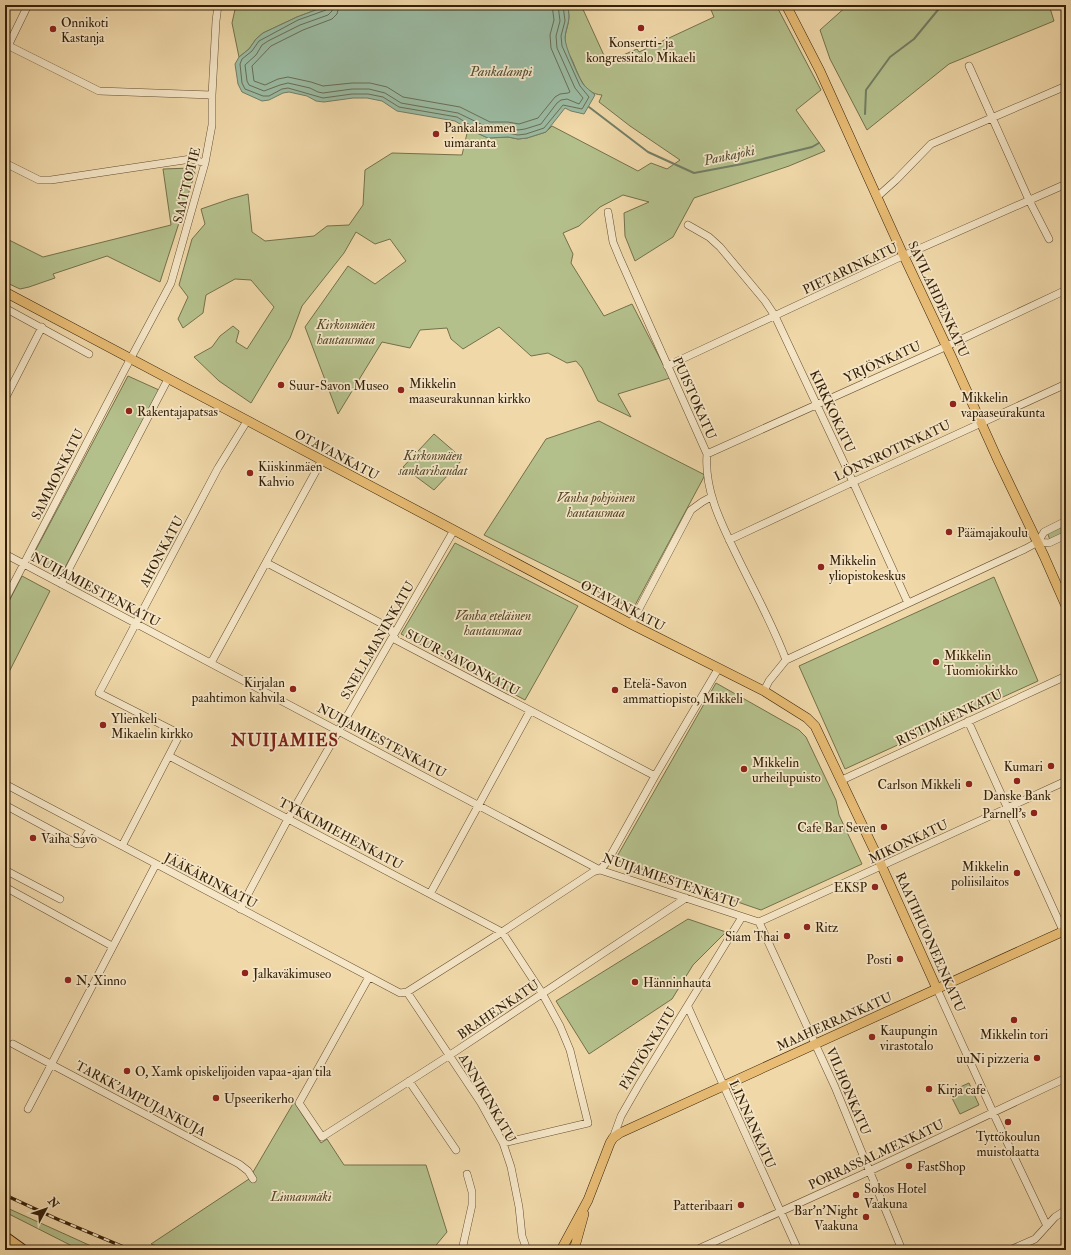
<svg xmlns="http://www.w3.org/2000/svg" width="1071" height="1255" font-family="'IM FELL Double Pica',serif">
<rect width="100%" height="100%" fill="#f0d8a9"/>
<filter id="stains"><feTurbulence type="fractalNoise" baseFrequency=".005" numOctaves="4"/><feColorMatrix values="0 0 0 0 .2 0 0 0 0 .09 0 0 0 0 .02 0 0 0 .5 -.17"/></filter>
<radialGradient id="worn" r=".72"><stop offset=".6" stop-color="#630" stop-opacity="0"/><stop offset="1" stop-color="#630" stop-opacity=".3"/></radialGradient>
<path fill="#b4c08c" stroke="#74704a" d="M236 5H329L297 17 263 33 256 39 249 49 239 57 232 23Z
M567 5H581L607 62 637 49 639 52 714 17 709 5H776L821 90 796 110 825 151 789 166 694 198 673 237 635 261 625 236 624 213 649 202 623 195 600 207 579 226 563 233 573 254 571 263 604 316 632 304 670 378 618 394 631 417 598 401 582 368 576 361 567 363 548 353 531 356 499 327 463 349 451 339 447 328 420 330 410 348 382 342 338 414 305 327 348 266 375 284 406 261 390 239 375 244 356 232 344 253 302 306 290 338 251 403 219 381 194 357 212 347 220 336 233 326 239 331 236 342 247 349 274 307 251 280 235 279 206 295 203 313 183 328 178 319 188 297 179 285 192 239 205 224 201 209 230 199 248 194 252 232 265 241 314 236 327 226 349 225 363 205 365 170 392 153 462 155 468 129 488 138 508 137 518 139 527 138 546 132 552 126 638 171 651 163 667 169 680 160 630 126 599 102 602 95C584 94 579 76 573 62 571 57 566 50 565 45 563 30 573 23 567 5Z
M848 5H1049L1054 21 949 64 867 130 830 59 820 30Z
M191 168 195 173 160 282 107 256 53 274 55 278 29 287 20 289 5 282V238L43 257 171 225 163 169Z
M128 376 159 390 61 575 31 559Z
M599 421 705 475 633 609 484 535 546 439Z
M434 434 463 459 434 490 403 467Z
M1066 523V533L1050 540 1047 532Z
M455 543 578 606 525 700 401 634Z
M22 576 50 591 5 680V609Z
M994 577 1038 681 845 769 799 666Z
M716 683 799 730 806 737 836 800 839 815 862 864 761 910 615 860Z
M688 919 726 932 693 965 672 999 589 1054 556 1001Z
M969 1083 979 1105 960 1114 949 1092Z
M294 1102 321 1143 327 1139 344 1165H426L447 1232 432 1250H171L151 1244 249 1179Z
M5 1207 100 1250H80L5 1212Z"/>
<path fill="#9bbba3" stroke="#727d65" d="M329 5H567C572 21 566 24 565 38 565 47 578 76 583 84 586 88 591 91 595 95L584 114 571 111 565 108 546 132 527 138 518 139 508 137 488 138 468 129 455 121 397 111 382 101 367 98H353L324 102 316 101 307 96 289 92 283 93 269 100 262 101 242 92 238 84 235 64 239 57 249 49 256 39 263 33 297 17Z"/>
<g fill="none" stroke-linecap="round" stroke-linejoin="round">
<path stroke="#686e56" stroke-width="1" d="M328 5V8L326 10 298 20 259 41 252 51 242 59 240 64 242 83 245 89 263 96H269L282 89 288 88 323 98 352 94H368L383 97 399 107 457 117 470 125 489 133H508L518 135 526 134 544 128 563 105 582 109 589 97 580 86 562 46 561 36 565 21 563 5
M333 5 332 11 328 15 300 25 268 41 262 45 256 55 245 65 247 81 249 85 264 91 280 85 288 83 310 88 318 92 323 93 352 89H369L385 93 401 103 458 113 489 128H508L518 130 525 129 541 124 557 103 561 100 567 99 579 104 583 98 575 88 557 48 556 36 560 21 558 5
M339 5 337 14 332 19 303 30 271 46 252 66 254 81 265 85 278 79 288 77 311 82 323 86 352 83H370L387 87 403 97 460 107 490 122H508L519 124 538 118 555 97 560 94 568 93 570 92 551 48 550 35 554 20 552 5"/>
<path stroke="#727d65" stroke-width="2" d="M589 107 648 152 694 173 742 164 812 147 819 143
M865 114 866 90 890 57 914 39 942 5"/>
<defs>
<path id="minor" d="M5 44 99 91 212 95
M8 46 28 5
M969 66 1029 200 1049 239
M5 163 39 180H51L191 159 205 163
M877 197 896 180 931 144 1066 86
M608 212 613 242 620 259 707 454C704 491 722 525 738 558 754 591 773 625 786 660
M688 225 709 237 720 247 765 301 775 316 853 482 908 603
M5 308 89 354
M667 366 896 259 1066 184
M5 399 42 327
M707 454 947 346 1066 290
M729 540 853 482 1066 384
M1038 542 1049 543 1066 535
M5 554 600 870 759 922
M267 563 390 628 396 640 655 776
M61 584 168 379
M5 600 124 371 171 283 205 163 212 125V95L216 21 218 5
M631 624 691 510 702 502 711 497
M211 663 322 460
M764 691 769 681 786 660 1025 549 1038 542 1044 532 1066 521
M968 721 1066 937
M169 756 502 932 542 993 560 1026 570 1050 588 1123 503 1143
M842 780 1066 676
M5 784 400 993 407 992 502 932 593 872 600 870
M5 805 77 844H81L90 829
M122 846 180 734 99 693 218 468 247 421
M5 870 60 899
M600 870 607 862 655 776 718 669
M5 887 112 946
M430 894 530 711
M240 909 288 819 454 530
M759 922 835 1087 902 1250
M759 922 1066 781
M369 977 299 1103 322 1137 450 1055 686 898
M937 989 997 1121 1047 1226
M407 992 481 1103 503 1143 511 1167 519 1207 522 1236 527 1250
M688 1007 798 1250
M13 1044 239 1164 248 1171 253 1179
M409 1081 456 1150
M28 1109 156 864
M613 1138 621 1116 640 1083 742 917
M462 1250 472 1205V1192L467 1174
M696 1250 861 1175 1066 1078
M1010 1250 1035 1239 1055 1217 1066 1210"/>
<path id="major" d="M786 5 820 71 901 250 951 356 997 458 1044 556 1066 606
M5 292 631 624 764 691 807 718 815 726 879 860 937 989
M561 1250 588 1200 610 1143 613 1138 620 1133 1066 930
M574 1250 584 1214"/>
<path id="highway" d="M5 1237 23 1250"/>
</defs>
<use href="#minor" stroke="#644e31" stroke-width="8"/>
<use href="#major" stroke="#352009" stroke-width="10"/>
<use href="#highway" stroke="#352009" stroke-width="12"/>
<use href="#minor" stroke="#f5e6c7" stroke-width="7"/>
<use href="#major" stroke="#e8bc74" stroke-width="9"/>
<use href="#highway" stroke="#e8bc74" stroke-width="10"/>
<defs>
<path id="rail" d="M5 1195 57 1219 131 1250"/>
</defs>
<use href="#rail" stroke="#352009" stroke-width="3.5"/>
<use href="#rail" stroke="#f5e6c7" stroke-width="2" stroke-dasharray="6" stroke-linecap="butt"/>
</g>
<g fill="#8f2418" stroke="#f5e6c7" stroke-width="1.5">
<circle cx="641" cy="28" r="4"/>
<circle cx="53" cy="29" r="4"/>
<circle cx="436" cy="134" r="4"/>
<circle cx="281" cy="385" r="4"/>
<circle cx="401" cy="390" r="4"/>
<circle cx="953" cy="404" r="4"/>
<circle cx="129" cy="411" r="4"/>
<circle cx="250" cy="473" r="4"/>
<circle cx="949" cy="532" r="4"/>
<circle cx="821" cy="567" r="4"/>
<circle cx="936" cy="662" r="4"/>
<circle cx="293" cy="689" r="4"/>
<circle cx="615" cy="690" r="4"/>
<circle cx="103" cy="725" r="4"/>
<circle cx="1051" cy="766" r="4"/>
<circle cx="744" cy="769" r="4"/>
<circle cx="1017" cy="781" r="4"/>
<circle cx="969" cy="784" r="4"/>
<circle cx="1034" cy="813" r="4"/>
<circle cx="884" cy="827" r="4"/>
<circle cx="33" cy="838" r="4"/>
<circle cx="1017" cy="873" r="4"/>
<circle cx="875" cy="887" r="4"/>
<circle cx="807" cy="927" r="4"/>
<circle cx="787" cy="936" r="4"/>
<circle cx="900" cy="959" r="4"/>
<circle cx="245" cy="973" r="4"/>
<circle cx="68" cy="980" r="4"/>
<circle cx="635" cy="982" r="4"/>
<circle cx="1014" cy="1020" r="4"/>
<circle cx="872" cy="1037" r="4"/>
<circle cx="1037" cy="1058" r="4"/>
<circle cx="127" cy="1071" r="4"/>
<circle cx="929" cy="1089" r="4"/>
<circle cx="216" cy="1098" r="4"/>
<circle cx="1008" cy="1122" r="4"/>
<circle cx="909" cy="1166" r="4"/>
<circle cx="856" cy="1195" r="4"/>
<circle cx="741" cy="1205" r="4"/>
<circle cx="866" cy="1217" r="4"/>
</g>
<g text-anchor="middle" stroke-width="3.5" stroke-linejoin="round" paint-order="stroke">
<g font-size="13" fill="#352009" stroke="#f5e6c7" text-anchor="start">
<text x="61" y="27">Onnikoti<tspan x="61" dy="15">Kastanja</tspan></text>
<text x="641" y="47" text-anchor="middle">Konsertti- ja<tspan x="641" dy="15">kongressitalo Mikaeli</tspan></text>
<text x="444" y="132">Pankalammen<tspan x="444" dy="15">uimaranta</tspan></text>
<text x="409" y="388">Mikkelin<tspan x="409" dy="15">maaseurakunnan kirkko</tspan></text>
<text x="289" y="390">Suur-Savon Museo</text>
<text x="961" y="402">Mikkelin<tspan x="961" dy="15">vapaaseurakunta</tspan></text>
<text x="137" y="416">Rakentajapatsas</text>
<text x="258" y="471">Kiiskinmäen<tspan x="258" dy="15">Kahvio</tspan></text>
<text x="957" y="537">Päämajakoulu</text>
<text x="829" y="565">Mikkelin<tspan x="829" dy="15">yliopistokeskus</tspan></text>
<text x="944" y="660">Mikkelin<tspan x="944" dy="15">Tuomiokirkko</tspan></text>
<text x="285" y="687" text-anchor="end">Kirjalan<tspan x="285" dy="15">paahtimon kahvila</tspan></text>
<text x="623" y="688">Etelä-Savon<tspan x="623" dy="15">ammattiopisto, Mikkeli</tspan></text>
<text x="111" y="723">Ylienkeli<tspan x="111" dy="15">Mikaelin kirkko</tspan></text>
<text x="752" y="767">Mikkelin<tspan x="752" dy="15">urheilupuisto</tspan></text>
<text x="1043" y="771" text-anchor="end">Kumari</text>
<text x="961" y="789" text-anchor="end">Carlson Mikkeli</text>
<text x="1017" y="800" text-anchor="middle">Danske Bank</text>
<text x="1026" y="818" text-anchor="end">Parnell's</text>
<text x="876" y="832" text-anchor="end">Cafe Bar Seven</text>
<text x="41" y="843">Vaiha Savo</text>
<text x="1009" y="871" text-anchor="end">Mikkelin<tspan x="1009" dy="15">poliisilaitos</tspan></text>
<text x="867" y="892" text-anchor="end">EKSP</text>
<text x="815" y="932">Ritz</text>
<text x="779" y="941" text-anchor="end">Siam Thai</text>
<text x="892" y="964" text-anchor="end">Posti</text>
<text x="253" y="978">Jalkaväkimuseo</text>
<text x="76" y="985">N, Xinno</text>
<text x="643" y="987">Hänninhauta</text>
<text x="880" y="1035">Kaupungin<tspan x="880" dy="15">virastotalo</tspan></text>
<text x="1014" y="1039" text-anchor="middle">Mikkelin tori</text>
<text x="1029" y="1063" text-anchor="end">uuNi pizzeria</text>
<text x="135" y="1076">O, Xamk opiskelijoiden vapaa-ajan tila</text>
<text x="937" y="1094">Kirja cafe</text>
<text x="224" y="1103">Upseerikerho</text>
<text x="1008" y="1141" text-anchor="middle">Tyttökoulun<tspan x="1008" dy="15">muistolaatta</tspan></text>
<text x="917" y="1171">FastShop</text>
<text x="864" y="1193">Sokos Hotel<tspan x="864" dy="15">Vaakuna</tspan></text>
<text x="733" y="1210" text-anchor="end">Patteribaari</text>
<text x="858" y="1215" text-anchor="end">Bar'n'Night<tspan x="858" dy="15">Vaakuna</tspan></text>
</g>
<g font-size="13" fill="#352009" stroke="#f5e6c7">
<text transform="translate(186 185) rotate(-76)" y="5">SAATTOTIE</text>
<text transform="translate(850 268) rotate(-25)" y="5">PIETARINKATU</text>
<text transform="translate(939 299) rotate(65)" y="5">SAVILAHDENKATU</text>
<text transform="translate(882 361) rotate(-24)" y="5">YRJÖNKATU</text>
<text transform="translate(695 398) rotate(66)" y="5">PUISTOKATU</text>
<text transform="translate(833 411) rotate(65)" y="5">KIRKKOKATU</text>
<text transform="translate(892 450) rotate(-25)" y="5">LÖNNROTINKATU</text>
<text transform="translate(337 454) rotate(28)" y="5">OTAVANKATU</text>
<text transform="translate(57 474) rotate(-63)" y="5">SAMMONKATU</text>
<text transform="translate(161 551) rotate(-62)" y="5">AHONKATU</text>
<text transform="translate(96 589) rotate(28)" y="5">NUIJAMIESTENKATU</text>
<text transform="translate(623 605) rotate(28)" y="5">OTAVANKATU</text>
<text transform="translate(377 640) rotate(-60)" y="5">SNELLMANINKATU</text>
<text transform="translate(463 662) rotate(28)" y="5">SUUR-SAVONKATU</text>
<text transform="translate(949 717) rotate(-25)" y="5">RISTIMÄENKATU</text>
<text transform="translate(382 740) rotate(28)" y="5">NUIJAMIESTENKATU</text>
<text transform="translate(341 833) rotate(28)" y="5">TYKKIMIEHENKATU</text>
<text transform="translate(908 841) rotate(-25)" y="5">MIKONKATU</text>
<text transform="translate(211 880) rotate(28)" y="5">JÄÄKÄRINKATU</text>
<text transform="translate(671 880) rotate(19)" y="5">NUIJAMIESTENKATU</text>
<text transform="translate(931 942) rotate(66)" y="5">RAATIHUONEENKATU</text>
<text transform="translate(498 1009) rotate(-34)" y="5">BRAHENKATU</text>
<text transform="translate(834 1021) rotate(-24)" y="5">MAAHERRANKATU</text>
<text transform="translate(647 1048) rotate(-58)" y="5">PÄIVIÖNKATU</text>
<text transform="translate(849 1091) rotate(67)" y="5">VILHONKATU</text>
<text transform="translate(141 1098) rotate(28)" y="5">TARKK'AMPUJANKUJA</text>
<text transform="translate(488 1098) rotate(60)" y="5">ANNIKINKATU</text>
<text transform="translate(753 1124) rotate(66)" y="5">LINNANKATU</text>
<text transform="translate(876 1154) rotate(-25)" y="5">PORRASSALMENKATU</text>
</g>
<g font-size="13" font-style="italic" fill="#55482a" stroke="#f5e6c7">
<text x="346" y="329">Kirkonmäen<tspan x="346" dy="15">hautausmaa</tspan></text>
<text x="433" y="460">Kirkonmäen<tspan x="433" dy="15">sankarihaudat</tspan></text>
<text x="596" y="502">Vanha pohjoinen<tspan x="596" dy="15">hautausmaa</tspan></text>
<text x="493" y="620">Vanha eteläinen<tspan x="493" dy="15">hautausmaa</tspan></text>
<text x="301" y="1201">Linnanmäki</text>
</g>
<g font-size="14" font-style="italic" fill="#544e37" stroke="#f5e6c7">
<text x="501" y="76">Pankalampi</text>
<text transform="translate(729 155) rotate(-12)" y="5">Pankajoki</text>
</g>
<g font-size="17" font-weight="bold" letter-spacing="1" fill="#7a1f14" stroke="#f5e6c7">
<text x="285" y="746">NUIJAMIES</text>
</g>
</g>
<rect width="1071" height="1255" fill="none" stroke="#f0d8a9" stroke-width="20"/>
<rect x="6" y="6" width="1059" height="1243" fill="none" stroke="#352009" stroke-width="2"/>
<rect x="10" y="10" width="1051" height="1235" fill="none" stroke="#352009"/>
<g transform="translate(46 1209) rotate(50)" stroke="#f5e6c7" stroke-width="3" paint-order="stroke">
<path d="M0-3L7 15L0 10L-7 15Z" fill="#352009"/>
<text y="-6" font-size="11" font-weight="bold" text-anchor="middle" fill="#352009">N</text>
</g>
<rect width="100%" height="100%" filter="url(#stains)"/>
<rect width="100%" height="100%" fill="url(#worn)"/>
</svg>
